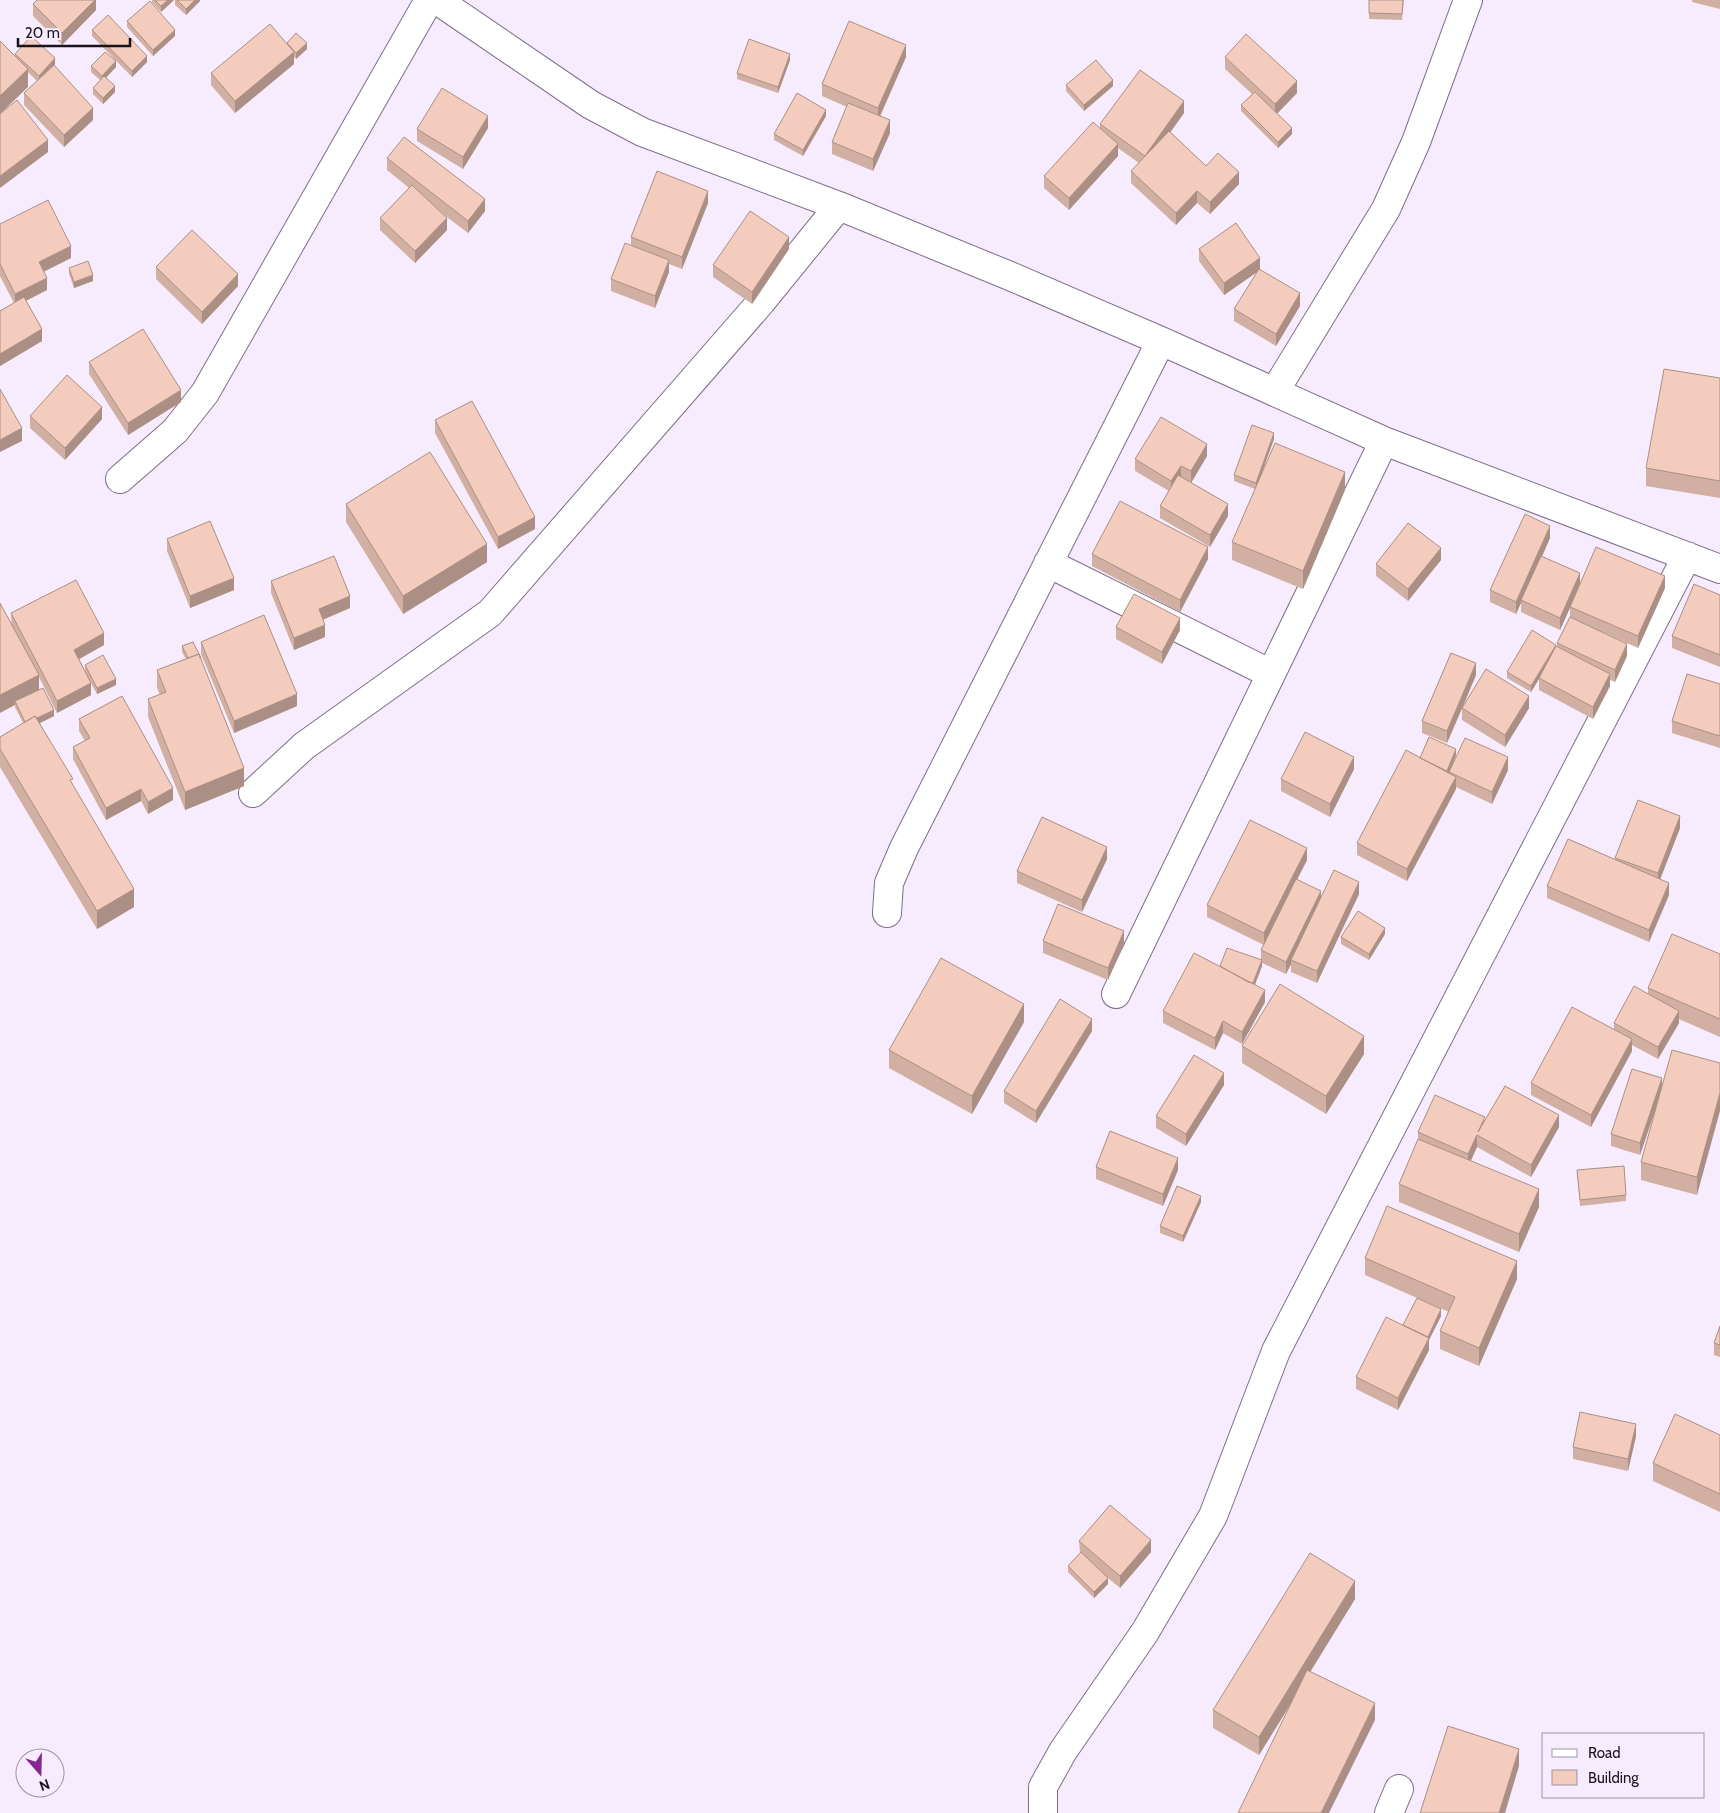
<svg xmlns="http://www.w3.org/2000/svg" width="1720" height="1813" font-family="Cabin,sans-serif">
<rect width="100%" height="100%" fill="#f7ecfd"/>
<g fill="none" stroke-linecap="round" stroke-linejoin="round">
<defs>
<path id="minor" d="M437 0 591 105 642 132 839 206 1010 276 1161 341 1384 441 1720 569
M1275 391 1386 209 1416 142 1468 0
M120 479 175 431 205 393 429 0
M1048 563 1271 674
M253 793 304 746 490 613 761 302 839 206
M887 913 889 883 904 848 1161 341
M1116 994 1384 441
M1043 1813V1787L1063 1751 1145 1632 1213 1516 1276 1351 1687 556
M1389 1813 1399 1789"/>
</defs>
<use href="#minor" stroke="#7e6e88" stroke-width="30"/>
<use href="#minor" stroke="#fff" stroke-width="28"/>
</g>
<path fill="#d2afa3" d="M96 0V10L62 45 33 16V4Z
M152 0H174L161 12 152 2Z
M175 0H200V1L186 15 175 5Z
M1369 0H1404L1402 20 1369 19Z
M1692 0H1720V9L1692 2Z
M127 21 175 36 153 56 127 27Z
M92 30 147 62 132 77 92 36Z
M287 43 307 49 296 59 294 57V64L235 113 211 85V73Z
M15 54 55 64 54 66 93 120 64 147 24 105V93L37 81 28 72V87L15 56Z
M906 57 880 117 890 133 873 171 832 154V142L847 107 822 96V84Z
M1225 57 1297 93 1277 113 1292 134 1278 148 1241 111V105L1252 94 1225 69Z
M790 60 778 93 737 79V73Z
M91 66 116 67 106 77 115 92 103 104 93 94V88L100 80 91 72Z
M1066 85 1113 86 1084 111 1066 91Z
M1184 113 1170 132 1206 166 1239 184 1210 214 1197 203 1176 225 1131 183V171L1139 163 1118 148V156L1069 210 1044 188V176L1100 129V124Z
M826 116 803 156 774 140V134Z
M488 128 463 169 417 141V129Z
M387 158 485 211 468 233 439 211 447 230 415 263 380 230V218L409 188 387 170Z
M708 203 682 269 669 264V272L655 308 611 291V279L631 245V237Z
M0 224 71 258 43 272 47 290 26 301 42 341 0 366V311L14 303 0 276Z
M789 249 752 304 713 277V265Z
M1199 249 1260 270 1300 306 1276 346 1234 321V309L1257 272 1224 295 1199 261Z
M156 267 238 286 202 324 156 279Z
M69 268 93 281 74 288 69 274Z
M89 362 181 402 128 435 89 374Z
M1720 378V498L1646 486V468Z
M30 416 102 419 65 460 30 428Z
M435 420 535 529 498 549 435 433Z
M1274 439 1259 480 1345 490 1303 589 1232 560V542L1255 489 1234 481V475Z
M1207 456 1191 483 1228 516 1210 547 1160 518V506L1169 491 1135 471V459Z
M346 504 487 562 403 614 346 522Z
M1550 538 1542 557 1580 584 1665 588 1638 648 1602 632 1627 656 1615 682 1610 680V686L1593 719 1539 690V679L1531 692 1507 678V672L1556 646 1557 647V643L1570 617V607L1560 630 1521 612V602L1516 614 1490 602V590Z
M167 539 234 590 190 608 167 551Z
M1092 554 1208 559 1180 612 1092 566Z
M1441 560 1408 601 1376 576V564Z
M271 581 350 608 323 620 325 637 294 650 271 593Z
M1720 595V667L1672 648V636Z
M11 613 104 645 79 659 85 671V665L116 685 97 694 91 683V695L57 713 39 677V690L54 716 40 723 73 785 134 907 97 929 0 767V737L23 723 15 707Z
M1116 627 1180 630 1162 664 1116 639Z
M193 642 244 786 185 810 148 717V699L160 695 157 688V670L186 659 182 652V646Z
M201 642 297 706 234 733 201 654Z
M1476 675 1463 707 1529 708 1505 747 1462 720V709L1447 743 1422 733V721Z
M1720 684V748L1672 733V721Z
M79 719 173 800 148 814 141 801 106 820 73 759V747L85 741 79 731Z
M1456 755 1449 773V772L1508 770 1492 804 1456 787V789L1407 881 1357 855V843L1420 758Z
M1354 769 1330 817 1281 791V779Z
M1680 828 1660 879 1669 895 1649 942 1547 898V886L1615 860V858Z
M1107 859 1082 912 1017 883V871Z
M1307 860 1297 879 1321 897 1359 894 1317 983 1291 972V964L1286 974 1262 963V966L1255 985 1265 1002 1242 1044 1223 1033 1215 1050 1163 1023V1011L1220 966 1261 960V950L1264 945 1207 917V905Z
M1385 934 1369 960 1341 944V937Z
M1043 941 1124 943 1108 980 1043 953Z
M1720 954V1037L1679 1019V1023L1658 1059 1632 1045V1051L1591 1127 1531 1095V1083L1614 1030V1023L1648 994V988Z
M1024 1022 972 1114 889 1068V1050Z
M1092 1031 1036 1123 1004 1103V1091Z
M1242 1046 1364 1054 1326 1114 1242 1063Z
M1720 1063 1697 1195 1641 1180V1162L1659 1099 1640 1155 1611 1146V1134L1662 1088Z
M1224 1085 1186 1146 1156 1128V1116Z
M1485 1120 1559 1127 1531 1177 1477 1147 1471 1161 1539 1207 1519 1252 1399 1202V1184L1418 1140V1132Z
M1096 1167 1178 1170 1163 1206 1096 1179Z
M1577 1170 1626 1195V1201L1580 1206Z
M1201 1202 1183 1242 1160 1233V1226Z
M1365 1258 1517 1279 1479 1366 1440 1349V1331L1449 1312 1417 1298 1441 1316 1429 1340V1350L1398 1410 1356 1389V1377L1403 1325 1417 1298 1365 1275Z
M1720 1326V1357L1714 1355V1343Z
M1720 1435V1512L1653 1481V1463Z
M1636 1436 1628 1471 1573 1459V1447Z
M1079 1541 1151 1552 1120 1588 1102 1573 1108 1584 1094 1598 1068 1572V1566L1080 1553Z
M1355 1599 1310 1672 1375 1720 1292 1702 1259 1755 1213 1728V1710Z"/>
<path fill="#ab8f84" d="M95 0H96V10L62 45V33Z
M168 0H174L161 12V6Z
M195 0H200V1L186 15V9Z
M175 30V36L153 56V50Z
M307 43V49L296 59V53Z
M906 45V57L878 120V108Z
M294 52V64L235 113V101Z
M790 54V60L778 93V87Z
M147 56V62L132 77V71Z
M55 58V64L39 82V76Z
M116 61V67L102 82V76Z
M28 69V87L0 114V96Z
M1113 80V86L1084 111V105Z
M1297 81V93L1275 116V104Z
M115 86V92L103 104V98Z
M1184 101V113L1145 168V156Z
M93 108V120L64 147V135Z
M826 110V116L803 156V150Z
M488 116V128L463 169V157Z
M890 120V133L873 171V159Z
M1292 128V134L1278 148V142Z
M48 140V152L0 188V176Z
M1118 144V156L1069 210V198Z
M1239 172V184L1210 214V202Z
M708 191V203L682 269V257Z
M1197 191V203L1176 225V213Z
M485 199V211L468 233V221Z
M447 218V230L415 263V251Z
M789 237V249L752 304V292Z
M71 246V258L39 274V262Z
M1260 258V270L1224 295V283Z
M669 260V272L655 308V296Z
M238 274V286L202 324V312Z
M93 275V281L74 288V282Z
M47 278V290L15 306V294Z
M1300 293V306L1276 346V334Z
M42 329V341L0 366V354Z
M181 390V402L128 435V423Z
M102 407V419L65 460V448Z
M22 428V441L0 452V440Z
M1274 433V439L1256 489V483Z
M1207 444V456L1191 483V471Z
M1181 466V478L1171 493V481Z
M1345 472V490L1303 589V571Z
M1228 504V516L1210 547V535Z
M535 517V529L498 549V537Z
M1550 526V538L1516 614V602Z
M487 544V562L403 614V596Z
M1208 547V559L1180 612V600Z
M1441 548V560L1408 601V589Z
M1580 573V586L1560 630V618Z
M1665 576V588L1638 648V636Z
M234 578V590L190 608V596Z
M350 596V608L319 621V609Z
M1180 618V630L1162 664V652Z
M325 625V637L294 650V638Z
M104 633V645L74 662V650Z
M1627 644V656L1615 682V670Z
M1556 645V651L1531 692V686Z
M1476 663V675L1447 743V731Z
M1610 674V686L1593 719V707Z
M39 675V693L15 701V705L0 713V695Z
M116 679V685L97 694V688Z
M91 683V695L57 713V701Z
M297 694V706L234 733V721Z
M1529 696V708L1505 747V735Z
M54 710V716L26 730V724Z
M1456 749V755L1447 777V771Z
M1354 757V769L1330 817V804Z
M1508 757V770L1492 804V792Z
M244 768V786L185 810V792Z
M1456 777V789L1407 881V869Z
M173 788V800L148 814V802Z
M141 789V801L106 820V808Z
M1680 816V828L1658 885V873Z
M1107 847V859L1082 912V900Z
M1307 848V860L1264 945V933Z
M1359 882V894L1317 983V971Z
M1669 883V895L1649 942V930Z
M134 889V907L97 929V911Z
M1321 891V903L1291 960V964L1286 974V962Z
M1385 928V934L1369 960V954Z
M1124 931V943L1108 980V968Z
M1262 960V966L1253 989V983Z
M1265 990V1002L1242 1044V1032Z
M1024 1004V1022L972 1114V1096Z
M1679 1011V1023L1658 1059V1047Z
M1092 1019V1031L1036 1123V1111Z
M1223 1021V1033L1215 1050V1038Z
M1364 1036V1054L1326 1114V1096Z
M1632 1039V1051L1591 1127V1115Z
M1224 1073V1085L1186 1146V1134Z
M1662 1078V1090L1640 1155V1143Z
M1720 1093V1111L1697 1195V1177Z
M1559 1115V1127L1531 1177V1165Z
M1477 1135V1147L1468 1166V1154Z
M1178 1158V1170L1163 1206V1194Z
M1539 1189V1207L1519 1252V1234Z
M1201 1196V1202L1183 1242V1236Z
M1517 1261V1279L1479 1366V1348Z
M1441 1309V1316L1429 1340V1350L1398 1410V1398Z
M1636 1424V1436L1628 1471V1459Z
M1151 1540V1552L1120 1588V1576Z
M1108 1578V1584L1094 1598V1592Z
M1355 1581V1599L1259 1755V1737Z
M1375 1703V1720L1329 1813H1321Z
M1519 1749V1766L1505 1813H1499Z"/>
<path fill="#f4ccbd" stroke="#ab8f84" d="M37 0H95L62 33 33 4Z
M155 0H168L161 6Z
M177 0H195L186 9Z
M1369 0H1403L1402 14 1369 13Z
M150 1 175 30 153 50 127 21Z
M108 15 147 56 132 71 92 30Z
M849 21 906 45 878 108 822 84Z
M270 24 294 52 235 101 211 73Z
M296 33 307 43 296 53 287 43Z
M1246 34 1297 81 1275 104 1225 57Z
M31 36 55 58 39 76 15 54Z
M749 39 790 54 778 87 737 73Z
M0 41 28 69 0 96Z
M105 52 116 61 102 76 91 66Z
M1096 60 1113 80 1084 105 1066 85Z
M54 65 93 108 64 135 24 93Z
M1140 70 1184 101 1145 156 1100 124Z
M104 76 115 86 103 98 93 88Z
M442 88 488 116 463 157 417 129Z
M1255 92 1292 128 1278 142 1241 105Z
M797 93 826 110 803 150 774 134Z
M17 100 48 140 0 176V114Z
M848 103 890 120 873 159 832 142Z
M1093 122 1118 144 1069 198 1044 176Z
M1169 131 1206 166 1218 153 1239 172 1210 202 1197 191 1176 213 1131 171Z
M404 137 485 199 468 221 387 158Z
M657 171 708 191 682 257 631 237Z
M412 185 447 218 415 251 380 218Z
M48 200 71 246 39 262 47 278 15 294 0 264V224Z
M750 211 789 237 752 292 713 265Z
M1236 223 1260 258 1224 283 1199 249Z
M192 230 238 274 202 312 156 267Z
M625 243 669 260 655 296 611 279Z
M88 261 93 275 74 282 69 268Z
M1259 269 1300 293 1276 334 1234 309Z
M24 297 42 329 0 354V311Z
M143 329 181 390 128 423 89 362Z
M1664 369 1720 378V481L1646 468Z
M67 375 102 407 65 448 30 416Z
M0 389 22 428 0 440Z
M472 401 535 517 498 537 435 420Z
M1161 417 1207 444 1191 471 1181 466 1171 481 1135 459Z
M1252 425 1274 433 1256 483 1234 475Z
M1275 443 1345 472 1303 571 1232 542Z
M430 452 487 544 403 596 346 504Z
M1178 475 1228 504 1210 535 1160 506Z
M1120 501 1208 547 1180 600 1092 554Z
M1525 514 1550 526 1516 602 1490 590Z
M210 521 234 578 190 596 167 539Z
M1408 523 1441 548 1408 589 1376 564Z
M1596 547 1665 576 1638 636 1570 607Z
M334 556 350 596 319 609 325 625 294 638 271 581Z
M1541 556 1580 573 1560 618 1521 600Z
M76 580 104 633 74 650 91 683 57 701 11 613Z
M1694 584 1720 595V655L1672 636Z
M1134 594 1180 618 1162 652 1116 627Z
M0 603 39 675 0 695Z
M264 615 297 694 234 721 201 642Z
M1570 617 1627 644 1615 670 1557 643Z
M1532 630 1556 645 1531 686 1507 672Z
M193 642 201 658H200L199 654 188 658 182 646Z
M1556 646 1610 674 1593 707 1539 678Z
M1451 653 1476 663 1447 731 1422 721Z
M199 654 244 768 185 792 148 699 166 692 157 670Z
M103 655 116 679 97 688 85 665Z
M1486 669 1529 696 1505 735 1462 708Z
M1687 674 1720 684V736L1672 721Z
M43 688 54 710 37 718 35 716 25 722 15 701Z
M122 696 173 788 148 802 141 789 106 808 73 747 90 738 79 719Z
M35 716 73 779 70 780 134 889 97 911 0 749V737Z
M1305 732 1354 757 1330 804 1281 779Z
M1429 737 1456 749 1447 771 1420 758Z
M1465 738 1508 757 1492 792 1449 772Z
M1406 750 1456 777 1407 869 1357 843Z
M1638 800 1680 816 1658 873 1615 858Z
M1042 817 1107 847 1082 900 1017 871Z
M1250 820 1307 848 1264 933 1207 905Z
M1568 839 1669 883 1649 930 1547 886Z
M1334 870 1359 882 1317 971 1291 960Z
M1296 879 1321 891 1286 962 1261 950Z
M1058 904 1124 931 1108 968 1043 941Z
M1358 911 1385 928 1369 954 1341 937Z
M1672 934 1720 954V1019L1648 988Z
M1227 948 1262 960 1253 983 1248 982 1220 966Z
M1194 953 1265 990 1242 1032 1223 1021 1215 1038 1163 1011Z
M941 958 1024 1004 972 1096 889 1050Z
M1280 984 1364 1036 1326 1096 1242 1046Z
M1634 986 1679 1011 1658 1047 1614 1023Z
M1060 999 1092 1019 1036 1111 1004 1091Z
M1572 1007 1632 1039 1591 1115 1531 1083Z
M1672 1050 1720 1063V1093L1697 1177 1641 1162Z
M1194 1055 1224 1073 1186 1134 1156 1116Z
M1632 1069 1662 1078 1640 1143 1611 1134Z
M1505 1086 1559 1115 1531 1165 1477 1135 1468 1154 1418 1132 1435 1095 1485 1117 1478 1132Z
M1110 1131 1178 1158 1163 1194 1096 1167Z
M1418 1139 1539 1189 1519 1234 1399 1184Z
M1624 1166 1626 1195 1580 1200 1577 1170Z
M1177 1186 1201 1196 1183 1236 1160 1226Z
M1387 1206 1517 1261 1479 1348 1440 1331 1455 1297 1365 1258Z
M1417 1298 1441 1309 1428 1337 1403 1325Z
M1386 1317 1429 1338 1398 1398 1356 1377Z
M1720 1326V1345L1714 1343Z
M1580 1412 1636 1424 1628 1459 1573 1447Z
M1675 1414 1720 1435V1494L1653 1463Z
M1110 1505 1151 1540 1120 1576 1079 1541Z
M1081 1552 1108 1578 1094 1592 1068 1566Z
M1310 1553 1355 1581 1259 1737 1213 1710Z
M1307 1670 1375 1703 1321 1813H1238Z
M1448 1726 1519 1749 1499 1813H1420Z"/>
<rect x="1542" y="1733" width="162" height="65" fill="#f7ecfd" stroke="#9e95a3"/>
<rect x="1552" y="1749" width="25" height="8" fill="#ffffff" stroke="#9e95a3"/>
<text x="1588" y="1758" font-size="15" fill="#19131d">Road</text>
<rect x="1552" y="1770" width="25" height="15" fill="#f4ccbd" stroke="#9e95a3"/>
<text x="1588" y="1783" font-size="15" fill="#19131d">Building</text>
<g transform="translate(40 1773) rotate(160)"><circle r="24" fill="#f7ecfd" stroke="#9e95a3"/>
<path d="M0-4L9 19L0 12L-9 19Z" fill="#862690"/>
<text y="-8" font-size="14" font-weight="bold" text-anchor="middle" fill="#19131d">N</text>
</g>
<path d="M18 38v8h112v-8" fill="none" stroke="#19131d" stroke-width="2.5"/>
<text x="25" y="38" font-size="15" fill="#19131d" stroke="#f7ecfd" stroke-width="4" paint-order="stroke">20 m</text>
</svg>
